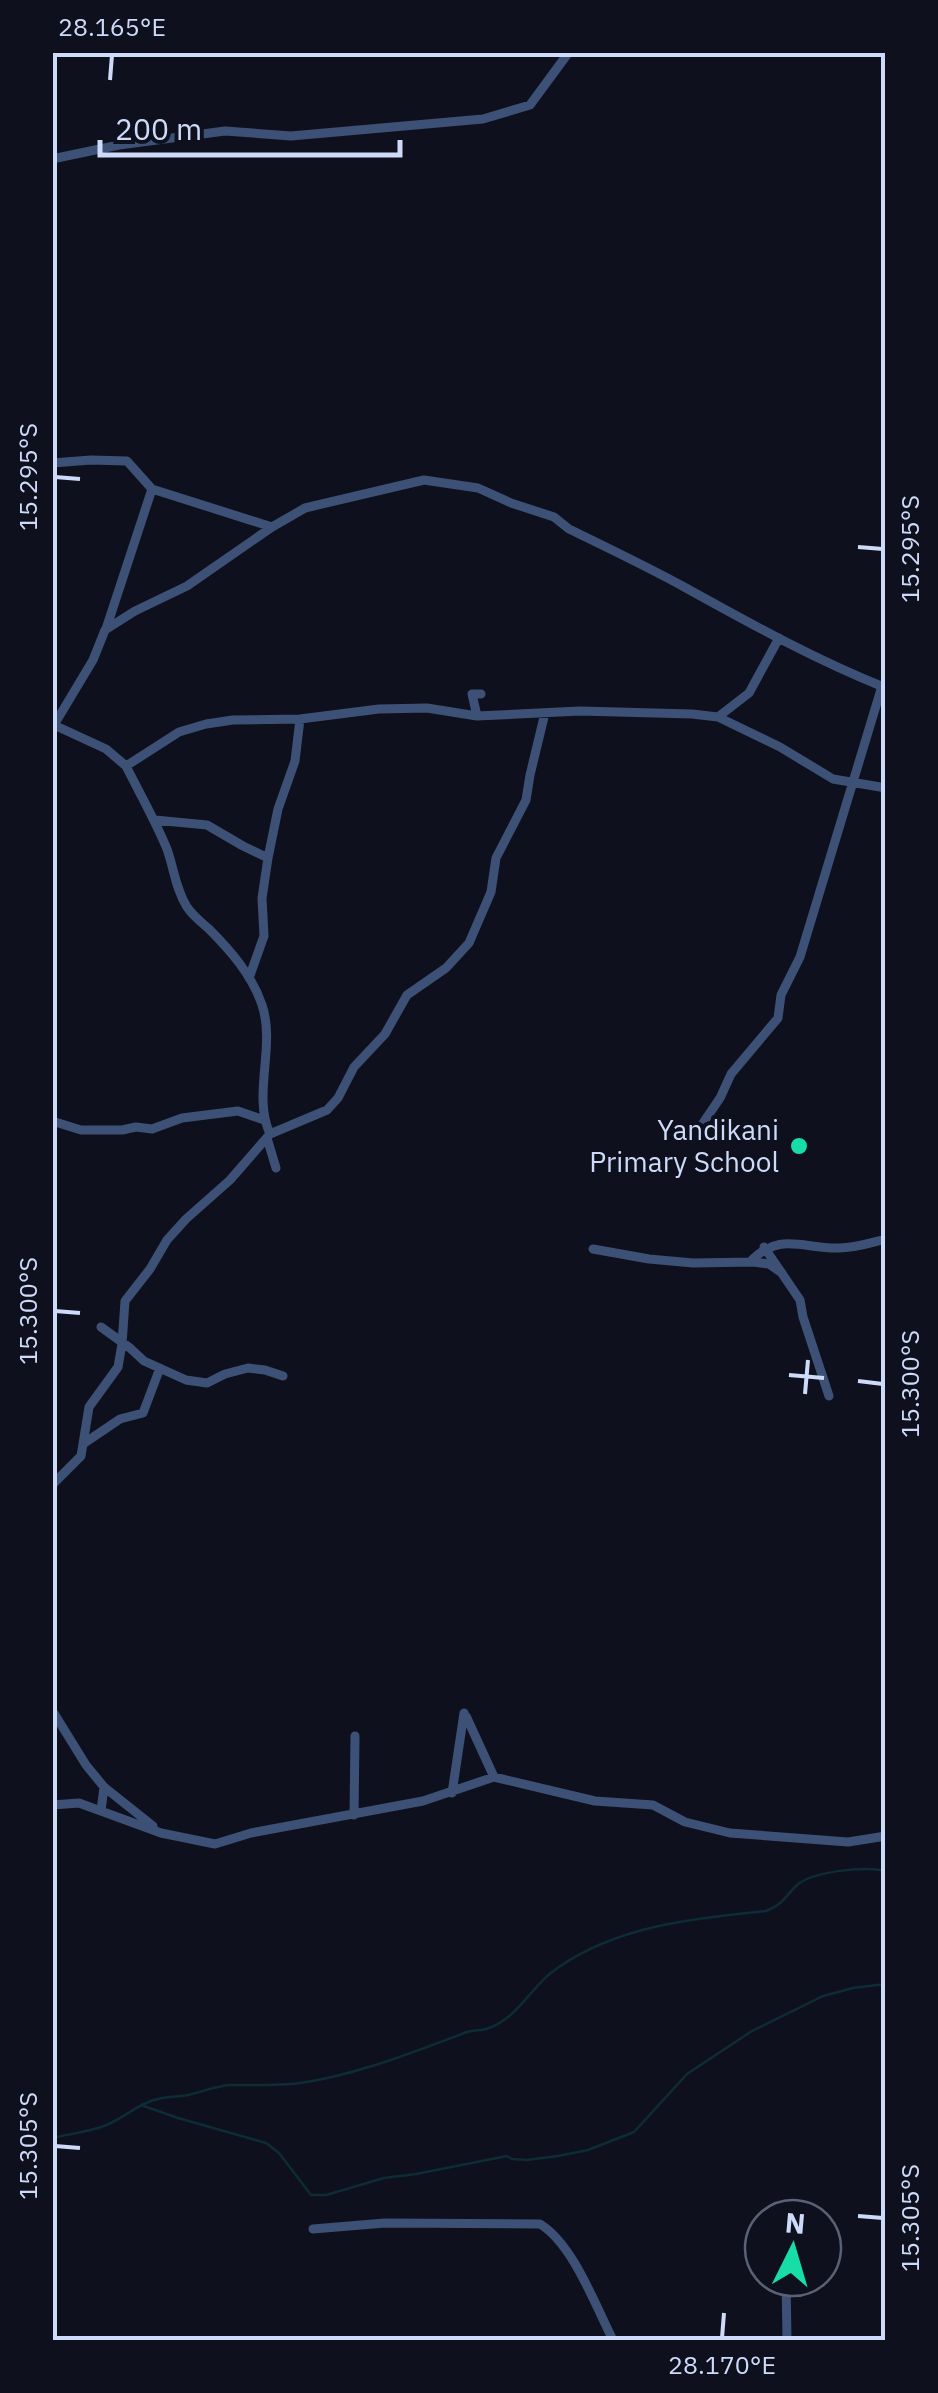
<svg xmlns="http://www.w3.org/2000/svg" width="938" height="2393" font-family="'IBM Plex Sans',sans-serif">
<rect width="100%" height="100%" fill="#0e111d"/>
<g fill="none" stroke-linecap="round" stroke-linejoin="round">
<path stroke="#0d2c36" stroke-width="2.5" d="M141 2105 178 2118 266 2143 279 2153 311 2195H326L384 2178 416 2174 507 2156 512 2159 527 2160 558 2156 588 2150 634 2132 687 2074 752 2031 823 1996 853 1988 886 1984
M52 2138C69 2134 88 2132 104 2126 123 2119 138 2103 158 2099 168 2096 178 2097 188 2095 202 2092 218 2085 232 2085 255 2085 278 2086 300 2083 356 2075 414 2052 467 2032 473 2030 482 2031 489 2028 519 2017 531 1986 556 1969 616 1926 694 1918 766 1911 784 1904 784 1897 797 1885 814 1871 864 1866 886 1871"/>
<path stroke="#3d5177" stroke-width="9" d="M52 159 119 145 225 131 291 136 483 119 530 105 569 52
M52 463 91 460 127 461 152 489 272 527 305 508 424 480 478 488 511 503 554 517 569 529C608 548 648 567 686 588 751 624 816 660 886 688
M272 527 187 586 135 611 105 630 93 660 54 725 106 749 126 766 179 732 206 724 233 720 300 719 379 709 427 708 477 716
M106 629 152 489
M481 694H472L477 716 580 711 692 714 718 717 780 747 833 779 886 788
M718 717 749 693 779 638
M126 766C140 794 155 820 167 849 174 869 176 890 187 907 193 916 201 922 209 929 230 950 252 975 262 1005 276 1046 252 1095 270 1134
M155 820 207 825 243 846 268 858
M249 978 264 936 262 898 268 858 278 809 295 761 300 719
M52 1121 81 1130H122L136 1127 152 1129 182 1118 238 1111 264 1120
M701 1126 720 1098 731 1074 778 1018 781 995 800 957 882 686
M267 1138 276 1168
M764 1247 800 1300 803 1317 829 1396
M593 1249 649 1259 693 1263 753 1262 769 1264 782 1273
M750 1262C779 1231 803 1249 839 1248 855 1248 870 1243 886 1239
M101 1327 130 1348 144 1361 186 1380 207 1383 225 1374 248 1368 265 1370 283 1376
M83 1444 120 1419 143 1413 160 1368
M52 1485 81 1456 89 1407 118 1367 122 1344 125 1301 150 1269 167 1240 186 1219 230 1180 270 1134 327 1110 338 1098 354 1067 385 1034 407 995 446 968 469 943 491 892 496 858 526 800 530 775 545 713
M52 1710 86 1765 104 1787 101 1811
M466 1716 494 1777
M104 1787 153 1826
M452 1793 464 1713
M52 1805 79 1803 161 1833 215 1844 251 1833 423 1801 494 1777 595 1801 653 1805 685 1822 730 1833 848 1842 886 1836
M354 1815 355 1736
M313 2229 385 2223 540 2224C573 2244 595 2305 613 2340
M786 2278 787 2340"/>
</g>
<path fill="none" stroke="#cedafa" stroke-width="4" d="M110 80 112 55M55 477 80 479M858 547 883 549M55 1311 80 1313M789 1375 824 1378M858 1381 883 1384M805 1394 808 1360M55 2146 80 2148M858 2216 883 2218M722 2338 724 2313"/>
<circle fill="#17dea6" stroke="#0e111d" stroke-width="4" cx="799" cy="1146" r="10"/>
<g text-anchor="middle" stroke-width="8" stroke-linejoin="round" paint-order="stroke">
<g font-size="28" fill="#cedafa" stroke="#0e111d" text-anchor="end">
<text x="779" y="1140">Yandikani<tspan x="779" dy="32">Primary School</tspan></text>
</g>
</g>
<rect width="938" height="2393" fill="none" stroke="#0e111d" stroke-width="110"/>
<g transform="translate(793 2248) rotate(5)"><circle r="48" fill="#0e111d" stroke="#5b6175" stroke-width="2.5"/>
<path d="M0-8L18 38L0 25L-18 38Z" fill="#17dea6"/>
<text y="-15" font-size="28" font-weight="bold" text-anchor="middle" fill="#cedafa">N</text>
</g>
<path d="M100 140v15h300v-15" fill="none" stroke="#cedafa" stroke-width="5"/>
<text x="115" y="140" font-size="30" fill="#cedafa" stroke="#0e111d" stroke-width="8" paint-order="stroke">200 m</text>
<rect x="55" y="55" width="828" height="2283" fill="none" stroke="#cedafa" stroke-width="4"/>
<g font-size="25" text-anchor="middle" fill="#cedafa">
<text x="112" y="36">28.165°E</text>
<text transform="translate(28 477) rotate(-90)" y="9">15.295°S</text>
<text transform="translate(910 549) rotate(-90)" y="9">15.295°S</text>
<text transform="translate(28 1311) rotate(-90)" y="9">15.300°S</text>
<text transform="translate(910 1384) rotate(-90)" y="9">15.300°S</text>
<text transform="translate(28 2146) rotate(-90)" y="9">15.305°S</text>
<text transform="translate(910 2218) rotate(-90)" y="9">15.305°S</text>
<text x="722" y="2374">28.170°E</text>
</g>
</svg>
